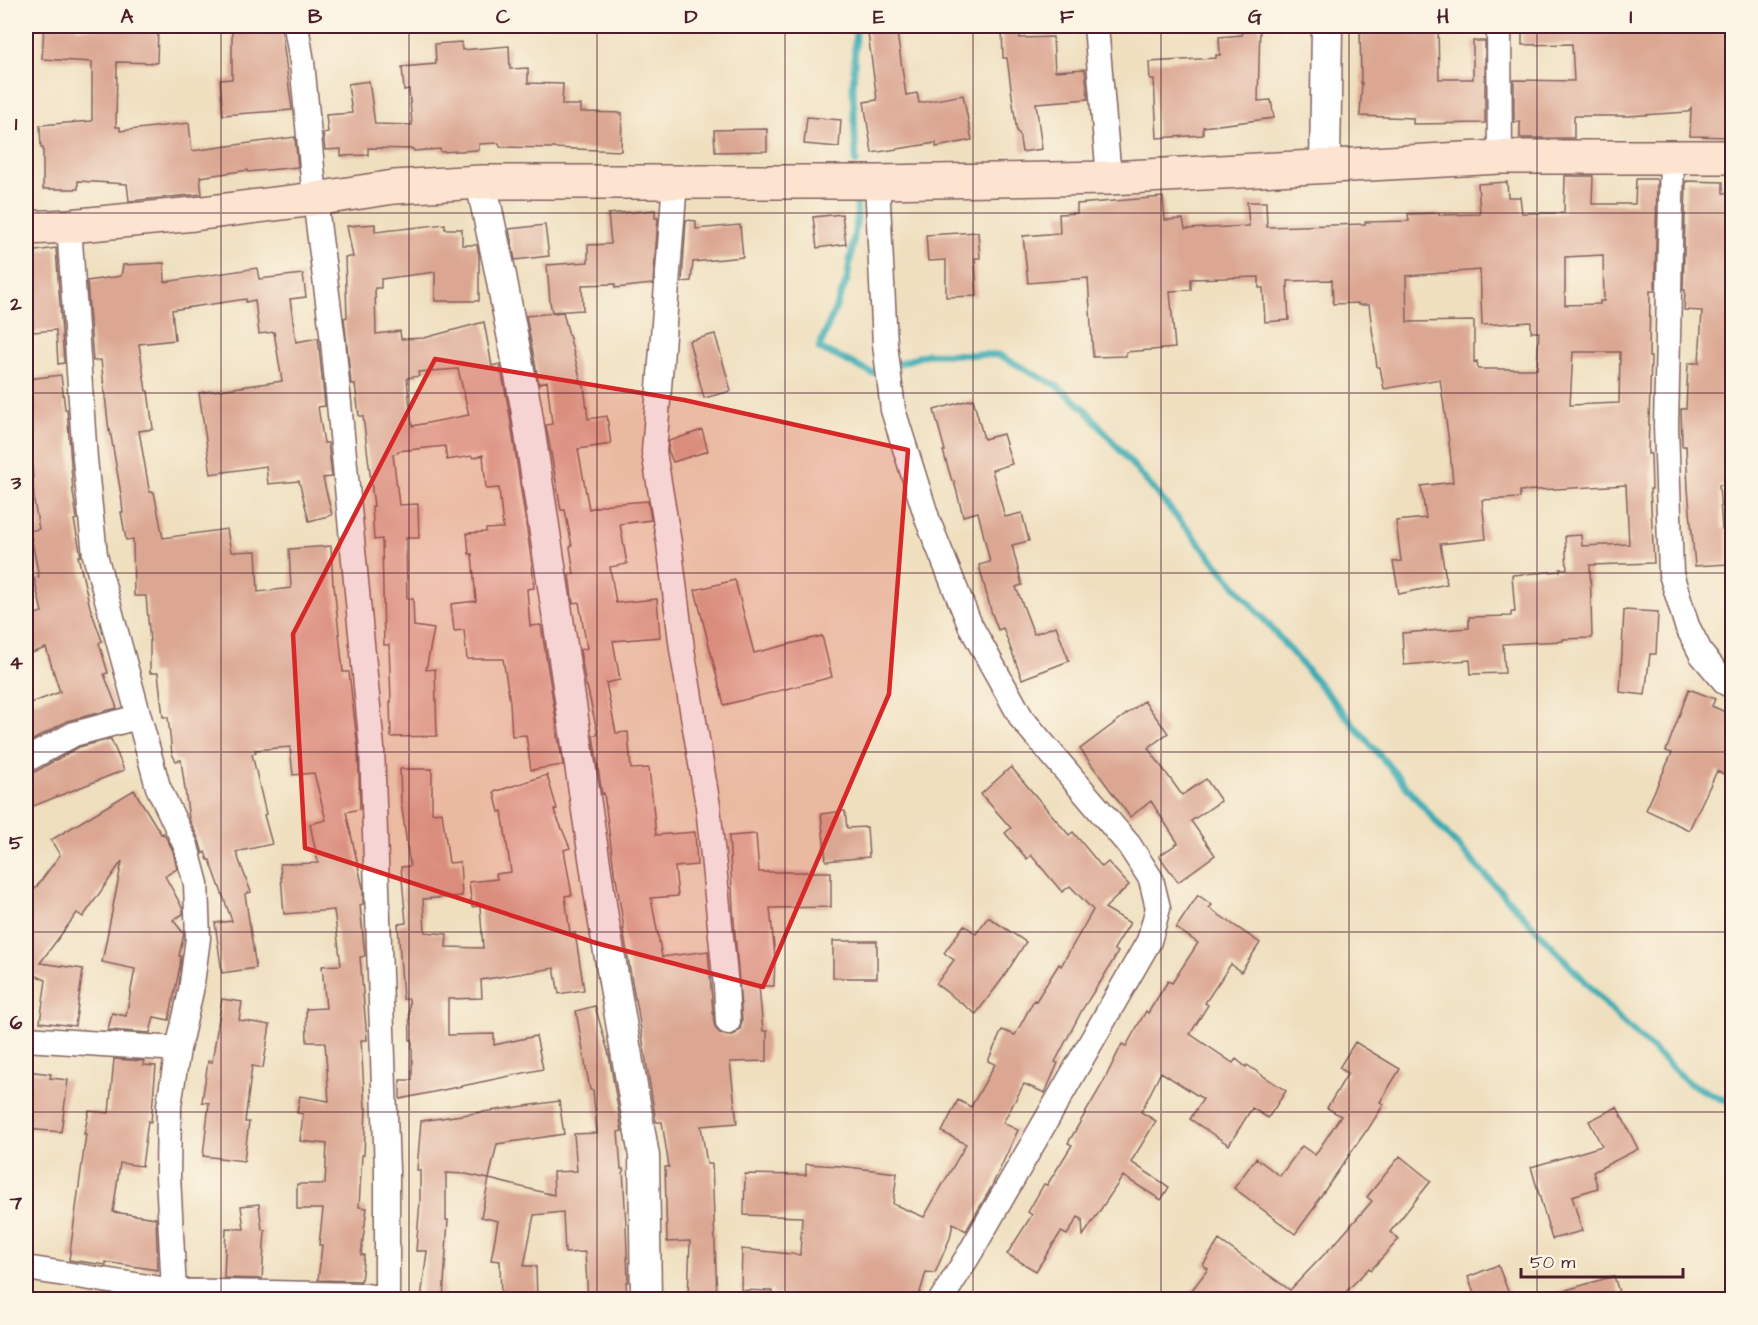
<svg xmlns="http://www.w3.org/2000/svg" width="1758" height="1325" font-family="'Architects Daughter',sans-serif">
<rect width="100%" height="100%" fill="#fcf5e5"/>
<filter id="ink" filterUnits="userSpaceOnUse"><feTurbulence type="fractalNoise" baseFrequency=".0167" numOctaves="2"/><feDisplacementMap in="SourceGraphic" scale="12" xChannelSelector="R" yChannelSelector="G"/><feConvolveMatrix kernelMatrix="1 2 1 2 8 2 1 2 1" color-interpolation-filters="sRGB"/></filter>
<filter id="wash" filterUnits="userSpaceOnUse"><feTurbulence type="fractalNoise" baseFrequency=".008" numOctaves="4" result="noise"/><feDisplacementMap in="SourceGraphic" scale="24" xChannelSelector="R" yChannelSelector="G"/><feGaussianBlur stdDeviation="1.35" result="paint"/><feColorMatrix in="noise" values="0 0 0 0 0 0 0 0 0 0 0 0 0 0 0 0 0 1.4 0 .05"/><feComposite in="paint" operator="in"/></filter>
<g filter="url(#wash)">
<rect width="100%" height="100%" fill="#efdfbf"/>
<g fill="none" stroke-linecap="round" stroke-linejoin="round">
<path stroke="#39abb2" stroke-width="7" d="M856 26 853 87 856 162
M857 201V218L847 280 819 348 872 373 927 354 999 355 1057 386 1085 409 1444 831 1622 1021 1689 1083 1732 1104"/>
</g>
<g id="blocks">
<path fill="#dba793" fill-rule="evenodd" d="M44 26H76V28L126 29V26H158L157 63 117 62 116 127H120V131L189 123 192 151 295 137 298 167 248 172V170L200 177 202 194 129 201 127 184 78 181V189H43V148H41L40 125 92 121V62L42 59Z
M232 26H281L292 110 223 115 220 80 232 79Z
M867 26H896L906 95 917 93 919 103 963 95 972 140 936 147V143L872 153 864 102 877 100Z
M1002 26H1018L1020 38 1053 37 1055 71 1085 69 1088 99 1036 103 1042 149 1022 152 1019 133H1017L1007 58H1003Z
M1242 26H1260L1258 101 1271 100 1274 118 1203 127V135L1157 138 1154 80H1150L1149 62 1216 58V55H1220L1219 37 1242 35Z
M1360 26H1408V28L1438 26 1439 79H1473V41H1485V123L1413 124V118L1360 116 1362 83H1361Z
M1522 26H1732V137L1690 136 1691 108 1687 112 1628 116H1574V138H1520V122H1514V80L1574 81 1572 44 1522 45Z
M461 42 462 50 509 46 510 69 528 68V83L563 84 562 105H581V112L622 113 621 151 552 148 500 147 499 143 479 144V150L441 152 440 149 414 151 413 149 368 148V155L341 156V149L325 150 323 133 328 132 326 115 352 113 348 84 369 81 375 124 412 125 409 89 404 90 402 67 436 64 435 44Z
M807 117 841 120 839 147 804 144Z
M767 129V151L715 152 714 130Z
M1565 176H1593L1592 204H1635L1636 179H1656L1657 181 1655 291H1650L1649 357H1651L1648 454H1651L1652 489H1650L1654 563 1590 565 1592 638 1563 639V641L1503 644 1505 673 1471 674 1470 660 1404 665 1402 633 1469 628V617L1511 616V612H1515L1512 575 1560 571V569H1567L1565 536 1581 535 1582 546 1629 544 1626 485 1520 491V498L1482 500 1486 539 1440 544 1447 584 1399 594 1393 562 1401 561 1396 521 1426 518 1421 486 1453 482 1449 442 1440 379 1384 389 1380 367H1377L1369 305H1358V303L1333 304 1332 280 1288 281V287H1287L1289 320 1265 322 1263 288H1259V277L1191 279V290L1170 291 1175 348 1126 352V356L1093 357 1088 278 1028 283 1023 236 1060 233 1059 214 1077 213V204L1163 197 1165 220 1183 219 1185 229 1249 226 1247 202H1266L1267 227 1365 224V222L1409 221 1408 214 1439 213V215L1480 214 1478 184 1507 182 1508 197H1520L1522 213H1564ZM1603 255 1604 301H1600V304L1565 305V257ZM1480 270 1482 325 1531 322V332H1539L1537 369H1478L1477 361 1474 362V321L1407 322 1406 276ZM1573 352H1620L1619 403 1570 405Z
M1686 181 1723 182V193H1732V485H1719L1722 529 1726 528 1728 564 1695 566 1688 489 1686 446H1682L1681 409H1686L1688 363H1699L1702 311 1684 310 1685 290H1683Z
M655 210V218H658L653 284 615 288V284L582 285 583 310 552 312 550 302 547 265 588 262V245L611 244 608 214Z
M842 214 846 244 817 248 813 217Z
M686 220 696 221V229L740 225 743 257 693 262 691 281 682 282Z
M375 224V232L445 224V229H462V245H477L479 255V301H435V272L381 279V288H375L376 334 400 331 401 339 424 338 484 322 492 366 500 364 509 410 532 564 534 588 527 589 530 626 541 625 556 720 557 737H558L563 765 531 770 526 735 512 736 510 702 503 659H467L464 630 454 631 451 604 476 601 472 554H469L467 533 486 532V529L503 528 499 488 486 489 483 455 473 458 472 456 447 460 445 446 398 451V453L393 454 399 505 418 504 419 538H406L407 599H413L414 626 434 629 426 670 435 669 437 736 391 737 390 702H391L389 645H384L382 539 374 540 372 506H374L363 416H359L355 384H351L344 318 347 317 345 257H353L347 226ZM458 369 469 415 412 426 407 378 419 376 418 372Z
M545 225 549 256 515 260 509 229Z
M978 232 980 258H975L977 296 946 297V260L928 261 926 235Z
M56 248 64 363 58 364 56 330 33 332 31 290 26 289V268H31L29 252Z
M164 263 165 282 257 268 259 279 303 274 306 297 290 299 296 342 318 338 325 406 318 407 324 443H328L332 477 323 478 332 515 309 521 299 481 268 484 266 466 211 474 199 393 282 381 274 332 259 334 255 300 246 302V299L172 310 175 340 139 344 146 391H148L153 429 139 431 149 489 150 492H154L163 538 227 529 231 552 256 551 258 592 291 588 289 549 331 546 333 585H334L343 672H349L358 749 360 809 346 812 363 888V904L360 905 365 956 360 957 367 1040H361L365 1108H366L364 1155H362L359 1207 367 1208 361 1255H364L361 1281 318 1280 322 1245H319L323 1209H297V1184H325L327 1144 300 1141 303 1114 297 1113 300 1096 329 1101 325 1042H307L306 1009 326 1008 322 966 341 965 334 910 284 914 280 864 318 863 310 824 326 820 314 773 293 775 290 747 255 750 256 753 252 754 266 814 264 815 272 844 236 852 251 892 245 894 256 968 222 973 215 923 232 921 210 860H208L205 852 203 854 199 840 189 819 181 760 176 761 172 754 168 717H163L158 673H150V642L146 596H134L133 539 126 540 121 512H123L121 494 110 430 109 431 101 360 93 361 87 281 121 276 123 265Z
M563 312 582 385H584L588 419 607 416 611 444 578 449 589 509 609 504 648 501 651 520 620 524 627 564 610 567 616 603 657 599 660 637 613 641 620 680 606 683 616 733 628 732 631 769 649 768 656 835 695 832 697 865 675 867 678 896 651 898 662 957 708 951 714 1023 716 1029 721 1034 728 1036 735 1034 740 1029 742 1021 733 908 729 836 756 834 759 872H831V907L770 908 775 956 774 986H759L763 1031H767V1061L730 1062 737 1123 701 1126 707 1164H712L717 1299H688L690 1241 667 1242 665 1167H669L662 1122H656L636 999H635L623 929H624L616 878H615L604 793 602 794 593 735H598L587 686H586L580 650 587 648 579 602 573 603 569 575 574 574 570 547 572 546 565 510H561L546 425 552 424 547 381 539 384 526 316Z
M715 334 731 391 704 398 689 341Z
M61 375 65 409H67L73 492 77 519 74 520 81 556H78L90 607 102 641 99 643 108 673 104 674 117 708 67 721 26 744V705L60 692 46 648 26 655V617L42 612 34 578 39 577 30 531 39 529 34 501 31 444H26V410H32L28 379Z
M973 399 984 439 1003 434 1012 464 992 470 1005 517 1022 513 1029 541 1012 545 1022 585 1016 587 1034 634 1056 626 1069 661 1022 679 1003 628 998 630 991 611 979 565 990 562 978 512 963 516 954 481H952L943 451H945L934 410Z
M702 430 708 451 673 462 668 450 669 441Z
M735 580 754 653 822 636 832 677 724 705 695 590Z
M1624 610 1658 612 1656 654H1650L1645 695 1620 692Z
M1689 689 1715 699 1712 706 1732 715V778L1717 771 1689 830 1646 810 1672 753 1666 751Z
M1144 701 1168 733 1148 748 1182 795 1206 779 1221 801 1191 821 1215 855 1178 882 1159 856 1178 843 1151 801 1130 817 1080 749Z
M111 739 124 770 26 809V774L33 773 79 747Z
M1011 767 1069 835 1073 832 1102 867 1108 862 1129 885 1105 908 1130 923 1114 949 1118 952 1100 983H1099L1082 1010 1055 1062 1058 1063 1045 1093 1024 1084 1003 1123 1018 1130 991 1188 966 1231 953 1223 950 1238 935 1273 926 1272 918 1299H794V1297L773 1295V1291L741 1290 742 1249 800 1255 802 1217 744 1215 745 1174 806 1175V1164L839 1166 897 1173 893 1204 924 1217 966 1144 942 1132 958 1100 971 1107 995 1064 988 1061 1002 1030 1015 1035 1034 1000 1036 1001 1059 964 1061 966 1093 910 1070 886 1062 892 1031 855 1027 859 1005 833 1011 828 981 794Z
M400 769H432V813L442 812 449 863 460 862 462 896 423 899 425 932 447 934 446 947 483 948 480 906 472 907 469 882 497 879 496 874 511 872 502 811 499 812 494 792 547 775 557 809 554 810 570 848 564 850 572 895 565 896 570 933H575L584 990 559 994 554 968 481 980 482 998 448 999V1035L494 1034V1045L536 1036 543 1069 400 1099V1080H412V1040H410L409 999H403L398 924 406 923 401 867 410 866 401 802Z
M134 790 161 834 163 833 168 841 173 851 177 869 165 876 183 909V914L173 920 184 934 179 956H181L180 966 169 1020 154 1017 150 1033 108 1030 112 1013 126 1016 135 969 102 962 122 861 83 917 77 913 40 963 83 969 75 1026 40 1022 46 980 32 974 26 982V901L60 855 51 840Z
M845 811 847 828 867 827 869 857 826 861 821 814Z
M1198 895 1212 905 1209 908 1260 943 1241 972 1231 964 1205 1003 1208 1005 1190 1034 1233 1063 1236 1059 1246 1067 1247 1065 1286 1091 1268 1118 1252 1108 1229 1145 1190 1119 1203 1099 1161 1072 1141 1112 1156 1121 1131 1162 1169 1187 1161 1200 1123 1176 1083 1236 1082 1219 1078 1217 1067 1235 1061 1232 1036 1271 1007 1254 1032 1215 1028 1212 1044 1184 1047 1185 1072 1145 1068 1143 1104 1081 1122 1044 1126 1046 1146 1011 1148 1013 1168 981 1172 983 1198 943 1176 928Z
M988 917 1026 942 1003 978 976 1014 936 984 954 960 944 953 964 925 976 934Z
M833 941H877V978H833Z
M222 999 242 1002 239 1020 270 1025 263 1068 252 1066 245 1122H249L244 1161 203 1156 209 1103 202 1102 208 1061 212 1062Z
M595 1006 609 1055 622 1131 618 1132 621 1169H623L626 1225 628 1282H626L627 1299H588L585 1252 565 1253 563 1212 534 1215 524 1266H536L537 1299H501L500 1261 491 1260 498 1221 481 1217 489 1179 554 1195 553 1172 577 1171 574 1134 597 1133 593 1090H590L576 1011Z
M1355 1042 1400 1069 1380 1102 1384 1104 1367 1131H1366L1316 1203 1317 1204 1295 1234 1234 1188 1256 1158 1280 1176 1302 1146 1315 1155 1341 1116 1327 1108 1348 1073 1339 1068Z
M114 1059 144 1061 143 1065 156 1066 151 1122 148 1121 142 1166 120 1163 113 1212 156 1218 158 1270 106 1262V1265L69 1260 86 1134H84L89 1111 109 1113Z
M26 1071 51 1074 50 1078 68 1080 61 1132 26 1129Z
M559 1101 564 1134 497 1144 489 1179 466 1174 446 1173V1220H448L443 1299H421L427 1251H416L420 1201V1170H417L421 1121Z
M1617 1107 1638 1149 1593 1172 1598 1188 1572 1196 1582 1231 1552 1239 1531 1167 1602 1146 1589 1121Z
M1400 1156 1431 1181 1390 1232 1399 1239 1371 1270 1369 1268 1339 1299H1185L1208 1269 1203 1265 1219 1240 1290 1290 1340 1238 1372 1201 1367 1197Z
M259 1204 262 1230H265L262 1279 224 1278 226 1228 244 1229 241 1206Z
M1498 1265 1511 1299H1476L1468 1277Z
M1614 1276 1621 1299H1550L1549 1295Z"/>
</g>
</g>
<g filter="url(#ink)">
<use href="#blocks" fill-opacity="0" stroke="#84625f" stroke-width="1.5"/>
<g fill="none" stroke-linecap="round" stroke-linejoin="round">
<defs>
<path id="minor" d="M296 26 302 62 315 199 333 341 372 748 387 1171V1300
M1096 26 1109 178
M1499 26 1500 157
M1672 156 1666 426 1671 574 1687 626 1702 655 1726 683 1732 686
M675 182 654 452 669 543 682 649 708 806 726 986 728 1022
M877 182 885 344 893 410 928 521 970 625 1022 719 1129 845 1151 879 1158 908 1149 941 970 1253 941 1300
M69 226 85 459 95 555 158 787 186 846 196 884 198 938 191 991 178 1049 169 1105 168 1176 174 1291
M26 760 74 734 138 717
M26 1039 178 1049
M26 1268 174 1291 360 1295 387 1299"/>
<path id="tertiary" d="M1325 166 1327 26
M481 182 500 271 526 407 603 917 644 1156 646 1300"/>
<path id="secondary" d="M26 228 69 226 194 214 315 199 394 187 481 182H877L1109 178 1500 157H1732"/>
</defs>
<use href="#minor" stroke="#84625f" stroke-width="27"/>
<use href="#tertiary" stroke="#84625f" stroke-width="33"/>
<use href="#secondary" stroke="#84625f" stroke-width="36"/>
<use href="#minor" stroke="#fff" stroke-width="24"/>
<use href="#tertiary" stroke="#fff" stroke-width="30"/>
<use href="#secondary" stroke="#fde4d1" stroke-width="33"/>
</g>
</g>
<path fill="#d62828" fill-opacity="0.2" stroke="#d62828" stroke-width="4.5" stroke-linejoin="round" d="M435 359 684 400 908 450 889 694 763 987 596 943 305 848 293 634Z"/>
<path fill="none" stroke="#4a1f2b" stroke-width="1.5" stroke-opacity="0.55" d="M221 26V1300M409 26V1300M597 26V1300M785 26V1300M973 26V1300M1161 26V1300M1349 26V1300M1537 26V1300M26 213H1732M26 393H1732M26 573H1732M26 752H1732M26 932H1732M26 1112H1732"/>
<rect width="1758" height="1325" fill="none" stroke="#fcf5e5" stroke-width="66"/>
<path d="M1521 1268v9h162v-9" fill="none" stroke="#4a1f2b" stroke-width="3"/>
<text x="1530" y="1268" font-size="18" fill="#4a1f2b" stroke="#fcf5e5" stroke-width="4.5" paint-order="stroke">50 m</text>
<rect x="33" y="33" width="1692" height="1259" fill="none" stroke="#4a1f2b" stroke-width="2"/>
<g font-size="20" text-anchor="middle" font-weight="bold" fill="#4a1f2b">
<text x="127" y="23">A</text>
<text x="315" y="23">B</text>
<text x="503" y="23">C</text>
<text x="691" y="23">D</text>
<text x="879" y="23">E</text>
<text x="1067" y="23">F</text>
<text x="1255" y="23">G</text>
<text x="1443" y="23">H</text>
<text x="1631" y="23">I</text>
<text x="16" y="130">1</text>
<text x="16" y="310">2</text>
<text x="16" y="489">3</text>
<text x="16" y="669">4</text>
<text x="16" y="849">5</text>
<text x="16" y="1029">6</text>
<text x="16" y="1209">7</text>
</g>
</svg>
